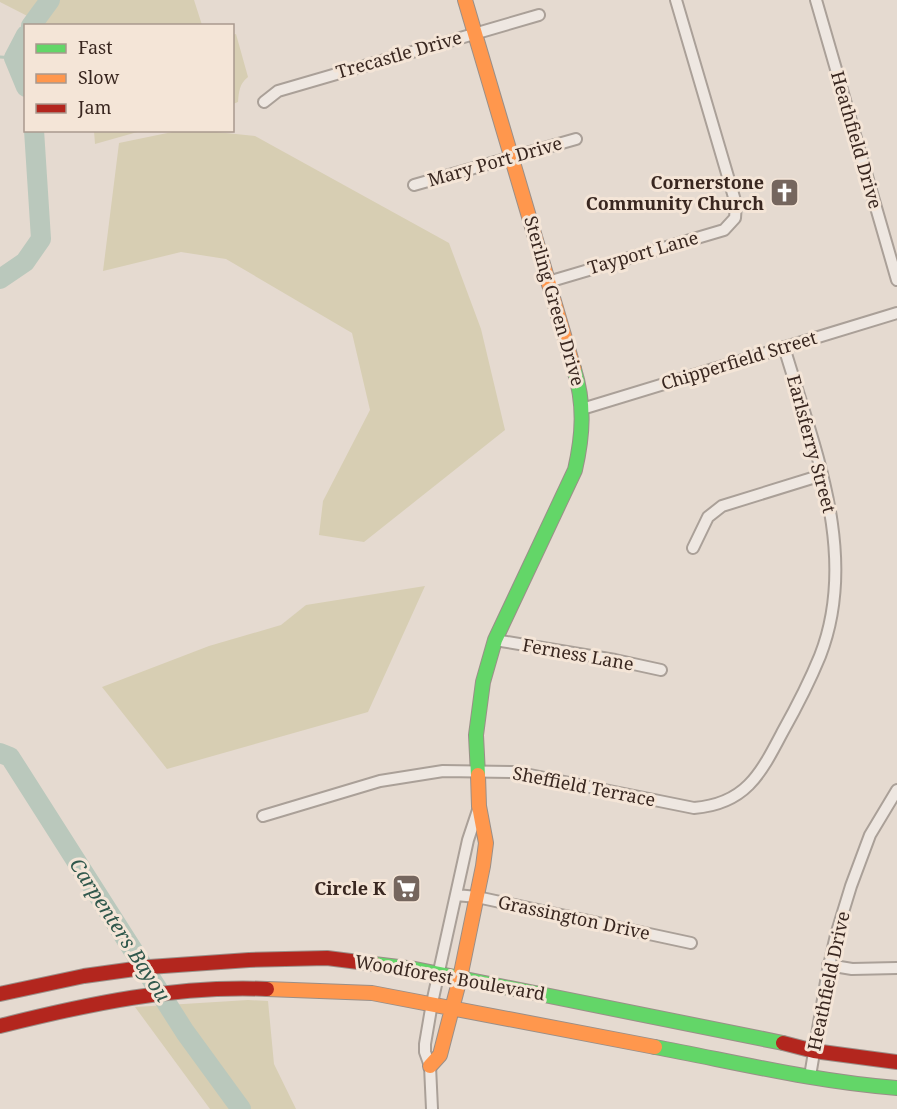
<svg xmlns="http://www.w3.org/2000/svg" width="897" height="1109" font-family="'Noto Serif',serif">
<rect width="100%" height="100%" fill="#e5dad0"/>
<path fill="#d7ceb3" d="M0 0H194L202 25H45L0 2Z
M236 34 248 77C239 84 239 92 238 102L233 104 232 35Z
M94 131V130L141 131 95 144Z
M177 131H207L255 136 449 243 481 329 505 430 364 542 319 535 323 501 370 410 352 333 226 259 181 252 103 271 119 143Z
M425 586 368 712 167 769 102 687 209 646 281 625 306 605Z
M248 1000 268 1001 274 1064 296 1109H210L135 1007Z"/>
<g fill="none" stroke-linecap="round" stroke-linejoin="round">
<path stroke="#bac8bc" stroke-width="3" d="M0 57 14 58"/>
<path stroke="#bac8bc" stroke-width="20" d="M31 26 50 0
M26 35 14 58 26 87
M0 279 25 262 41 239 34 130
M0 753 10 757 185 1032 241 1109"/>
<defs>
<path id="street" d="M816 0 897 280
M264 102 278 91 539 15
M414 185 576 139
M548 282 724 230 735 218 736 204 676 0
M582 409 897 313
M693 548 708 517 722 506 822 475
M495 640 615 660 661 670
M263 816 380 781 443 771 515 772 694 808C745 804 760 775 782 733 796 708 809 683 820 656 860 554 813 445 784 347
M456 895 477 897 691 943
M828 965 852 969 897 968
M810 1076 828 970 836 935 851 886 870 835 897 790
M432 1109 430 1066 425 1052V1044L432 1003 468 840 479 807"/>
<path id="fast" d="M478 775 476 735 483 682 495 640 575 470C583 435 585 404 574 369
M374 964 415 969 783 1043
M655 1047C735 1062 816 1082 897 1088"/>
<path id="slow" d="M465 0 574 369
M267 989 372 993 655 1047
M430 1066 440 1055 460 978 483 866 486 843 479 806 478 775"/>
<path id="jam" d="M0 994 84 976 149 967 249 960 327 958 374 964
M0 1026C88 1004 176 985 267 989
M783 1043 814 1051 897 1062"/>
</defs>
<use href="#street" stroke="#aaa098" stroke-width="14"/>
<use href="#fast" stroke="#9a8f88" stroke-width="16"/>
<use href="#slow" stroke="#9a8f88" stroke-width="16"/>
<use href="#jam" stroke="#9a8f88" stroke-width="16"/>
<use href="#street" stroke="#eee7e1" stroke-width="10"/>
<use href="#fast" stroke="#63d668" stroke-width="14"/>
<use href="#slow" stroke="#ff974d" stroke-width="14"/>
<use href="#jam" stroke="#b3261e" stroke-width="14"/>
</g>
<defs>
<symbol id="church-square" viewBox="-11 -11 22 22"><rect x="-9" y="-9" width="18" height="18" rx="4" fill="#75665e" stroke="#f4e5d7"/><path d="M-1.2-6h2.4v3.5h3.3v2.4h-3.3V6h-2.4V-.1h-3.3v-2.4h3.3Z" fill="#fff"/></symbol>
<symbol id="supermarket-square" viewBox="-11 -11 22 22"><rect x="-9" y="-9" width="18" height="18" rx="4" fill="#75665e" stroke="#f4e5d7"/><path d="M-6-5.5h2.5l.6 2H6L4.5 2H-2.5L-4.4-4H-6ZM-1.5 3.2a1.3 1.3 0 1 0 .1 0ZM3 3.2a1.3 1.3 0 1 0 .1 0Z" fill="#fff"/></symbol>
</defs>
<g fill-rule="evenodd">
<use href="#church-square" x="768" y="176" width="33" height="33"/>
<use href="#supermarket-square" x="390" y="872" width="33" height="33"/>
</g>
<g text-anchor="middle" stroke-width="6" stroke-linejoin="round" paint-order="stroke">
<g font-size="18" fill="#392720" stroke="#f4e5d7">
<text transform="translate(399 55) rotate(-16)" y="6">Trecastle Drive</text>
<text transform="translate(856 140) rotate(74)" y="6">Heathfield Drive</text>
<text transform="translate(495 162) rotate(-16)" y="6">Mary Port Drive</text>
<text transform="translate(643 253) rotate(-16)" y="6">Tayport Lane</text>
<text transform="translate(554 301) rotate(74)" y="6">Sterling Green Drive</text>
<text transform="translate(739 361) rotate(-17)" y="6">Chipperfield Street</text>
<text transform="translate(811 444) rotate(75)" y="6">Earlsferry Street</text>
<text transform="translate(578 655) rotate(10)" y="6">Ferness Lane</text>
<text transform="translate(584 787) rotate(11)" y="6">Sheffield Terrace</text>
<text transform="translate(574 918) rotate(12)" y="6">Grassington Drive</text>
<text transform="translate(450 978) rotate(10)" y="6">Woodforest Boulevard</text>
<text transform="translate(829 981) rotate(-78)" y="6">Heathfield Drive</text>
</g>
<g font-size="18" font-weight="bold" fill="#392720" stroke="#f4e5d7" text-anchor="end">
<text x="764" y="189">Cornerstone<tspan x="764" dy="21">Community Church</tspan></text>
<text x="386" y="895">Circle K</text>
</g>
<g font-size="20" font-style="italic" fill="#30584c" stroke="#f4e5d7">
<text transform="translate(120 930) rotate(57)" y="7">Carpenters Bayou</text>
</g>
</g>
<rect x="24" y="24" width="210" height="108" fill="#f4e5d7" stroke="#a9998e" stroke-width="1.5"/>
<rect x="36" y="44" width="30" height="9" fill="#63d668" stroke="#a9998e" stroke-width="1.5"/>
<text x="78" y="54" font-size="18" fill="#392720">Fast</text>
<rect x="36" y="74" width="30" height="9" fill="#ff974d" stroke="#a9998e" stroke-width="1.5"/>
<text x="78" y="84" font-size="18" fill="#392720">Slow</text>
<rect x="36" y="104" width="30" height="9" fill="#b3261e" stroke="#a9998e" stroke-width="1.5"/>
<text x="78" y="114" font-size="18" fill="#392720">Jam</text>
</svg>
